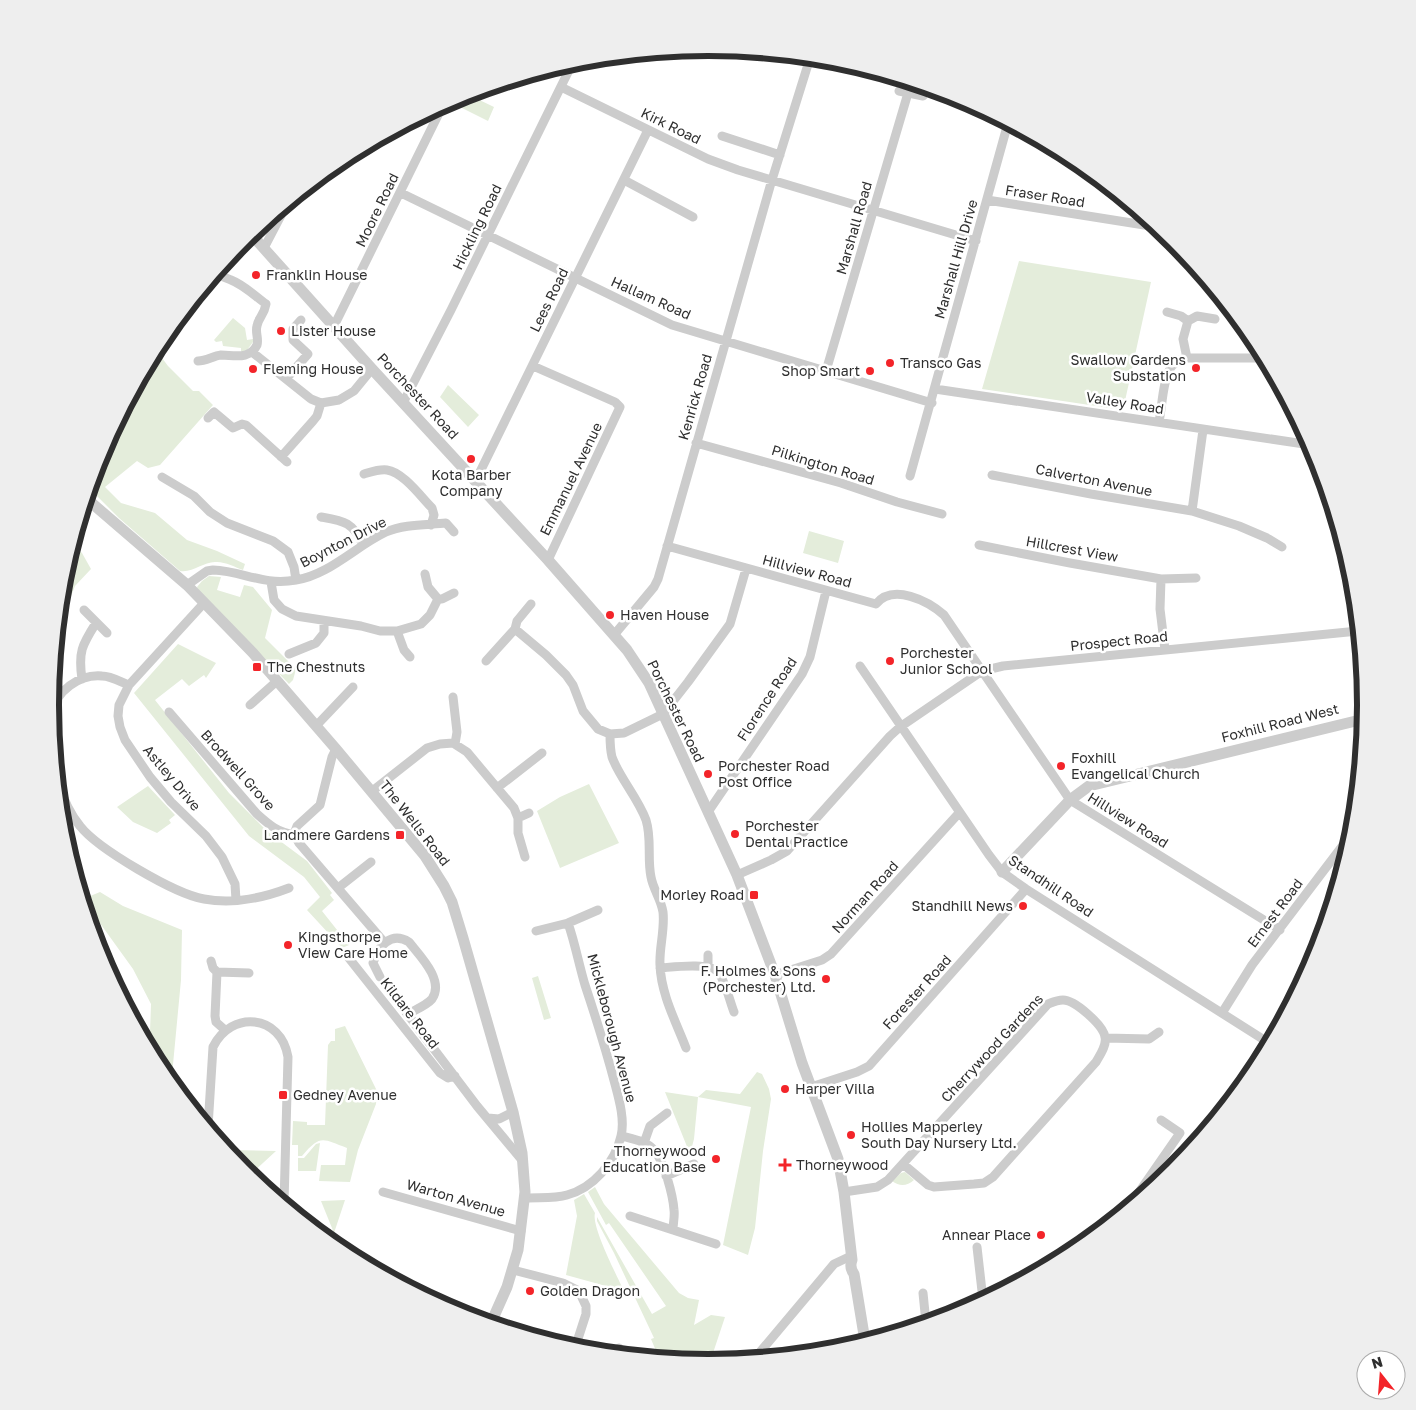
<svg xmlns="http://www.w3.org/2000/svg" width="1416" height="1410" font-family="'Golos Text',sans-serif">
<rect width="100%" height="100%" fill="#fff"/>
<path fill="#e4eddb" d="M467 94 494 107 488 121 450 102 457 97Z
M1019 261 1151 282 1123 410 982 389Z
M233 318 245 328 247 340 253 339V342L247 350 241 352V348L223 346 222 341 216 342 214 340Z
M156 350 168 366 193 391H199L213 405 160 465 148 468 137 461 105 487 121 503 155 513 187 540 217 551 245 564 243 570C235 567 224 561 215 562 203 562 193 573 180 571L119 518 90 489 101 453Z
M448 385 479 415 468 427 440 397Z
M809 531 844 541 838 563 803 553Z
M73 545 82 553 91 569 75 586 58 629 63 576Z
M209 576 221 577 217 590 240 597 244 585 253 587 272 610 265 638 296 669 293 680 289 684 198 591 197 587 202 581Z
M178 644 216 663 206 678 204 675 189 686 182 679 155 700 229 793 268 832 307 861 332 893 330 895 334 900 322 911 349 945 342 948 307 910 320 897 304 877 249 836 134 693Z
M589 784 619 843 560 868 537 811 560 797Z
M148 786 175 815 169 820 171 823 157 833 133 822 117 807Z
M100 892 123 906 182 930 181 980 172 1075 167 1077 161 1070 143 1035 150 1032 151 1004 133 969 84 901 83 899Z
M538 976 551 1018 544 1020 532 978Z
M345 1026 377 1091 376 1104 358 1150 350 1182 319 1181 321 1165H345L347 1148C322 1139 321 1134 302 1156H298V1145H292L293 1121 307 1122V1125H325L328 1045 331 1041H335V1029Z
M757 1072 762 1074 769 1089 771 1099 763 1151 755 1228 748 1255 723 1245 751 1107 698 1097 694 1139 690 1154 665 1092 698 1097 706 1090 740 1094Z
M320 1143 316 1171H298V1158H304L316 1144Z
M228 1150 276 1151 250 1175 243 1170Z
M905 1172 914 1180C907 1186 900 1187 892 1181L901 1173Z
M595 1187 604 1204 679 1293 688 1298 699 1300 694 1325 711 1315 725 1317 710 1362 659 1358 651 1339 654 1338 614 1253 597 1221V1217L652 1314 666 1306 609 1223 606 1225 588 1192Z
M584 1194 595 1213C591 1226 617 1276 624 1291L566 1275 577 1216 574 1200Z
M345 1200 334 1233 321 1201Z"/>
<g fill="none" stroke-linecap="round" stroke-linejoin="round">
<path stroke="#ccc" stroke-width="9" d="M561 87 708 159 738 170 976 241
M899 91 923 96
M722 136 780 155
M624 180 693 217
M401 193 672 325 932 403
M987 200 1157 227
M264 248 287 204
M1167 312 1181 316 1188 321
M334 326 443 105
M252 352 311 399 321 403 339 400 354 391 372 369
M1187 358 1183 339 1188 321 1197 316 1215 319
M198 361C206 361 213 356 221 355 234 355 250 360 257 345 259 339 255 332 257 326 258 318 264 316 266 304 255 296 244 285 231 280 225 277 221 277 216 273
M533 366 615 402 620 407 548 560
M826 371 908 93
M286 379 308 354 293 340V329L301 320
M935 389 1311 445
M403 403 451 310 573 62
M208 418 214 412 233 428 242 424 246 425 287 462
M1159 422C1162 408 1163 374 1173 365 1177 361 1182 359 1187 358H1265
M696 443 841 483 897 502 942 514
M281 457 313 421 317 416 321 403
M364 474C371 472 379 469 387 470 403 472 421 497 432 508L434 515 431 525
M992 475 1091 494 1192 511 1239 526 1267 538 1282 547
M910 476 1008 123
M162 477 194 496 210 512 227 523 273 541 288 552 294 567 296 580
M475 482 648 130
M1192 511 1203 430
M321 517C344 521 353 522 363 545
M979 545 1070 563 1161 579 1196 578
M667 546 876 604C893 583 928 601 944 615L1070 800 1280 930
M425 574 428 587 438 599
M1161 579 1160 609 1165 650
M271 582 274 600 282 609 296 616 361 626 380 631H397L421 624 430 615 438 599H442L454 593
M187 585 207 571 213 570C243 571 263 586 296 580 329 575 356 546 386 532 404 524 427 525 446 523L454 532
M204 603 129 685 119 705 118 716 120 727 125 740 150 777 171 802 206 836 222 857 235 884 236 900
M84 610 107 633
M515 629 517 621 531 604
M397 631 404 650 410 657
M614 635 654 587 658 579 771 183 810 58
M289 654 316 643 324 633V621
M486 661 515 629 546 655 566 675 573 685 583 711 598 729 610 734 624 733 663 714 688 682 730 624 746 569
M860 666 989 855 1002 872 1026 889 1269 1043
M82 679C78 652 82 645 96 623
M453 697 457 732 455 744
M250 705 277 681
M169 712 257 814C267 823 279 834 294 834
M51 714C56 691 79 674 102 676 111 676 121 682 129 685
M316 726 353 687
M610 734C610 742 610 749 612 757 619 777 638 798 646 820 652 839 647 858 651 877 653 889 661 899 663 912 665 930 659 948 660 965 661 994 676 1022 686 1048
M58 783C63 798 70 814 80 826 98 849 175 894 204 899 232 904 263 898 289 888
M497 788 542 753
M371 792 427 748 440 744 453 743 467 752 514 808 518 818V833L525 857
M708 812 802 674 810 657 826 591
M518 818 529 813
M294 834 299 843 384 942
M294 834 297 826 320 805 332 757 336 749
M737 875 771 860 787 851 890 736 900 727 982 671 1003 666 1358 631
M338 888 371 862
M536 931 568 923 598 910
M348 957 440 1073 448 1078 455 1076
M211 961 213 968 217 972
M708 967V955
M660 968C674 967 709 962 718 972 725 980 730 1002 734 1012
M775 975 822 960 831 954 959 813
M380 977 373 963C378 946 391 931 409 942 419 955 445 980 432 999 427 1005 415 1010 408 1014
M390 991 477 1106 522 1160
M1222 1013 1252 965 1353 832
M225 1030 216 1022 215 1016 217 972 249 973
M1106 1038 1149 1039 1159 1032
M811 1087 857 1072 869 1066 1026 889
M488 1118 499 1119 513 1112
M208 1127 213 1047C231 1010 281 1014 288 1057L284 1203
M622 1136C633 1139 646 1141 654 1150 664 1160 673 1196 674 1210 675 1216 673 1223 673 1230
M644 1143 650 1126 667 1113
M666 1176 694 1164
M383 1192 521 1231
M844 1192 877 1187 888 1180 1048 1004C1053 1002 1057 1000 1063 1000 1075 1000 1103 1025 1105 1037 1107 1045 1100 1055 1096 1062L993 1177 984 1183 974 1184 934 1187 928 1185 903 1164
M525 1198C539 1197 554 1199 567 1195 593 1188 615 1163 621 1136 625 1120 619 1099 615 1084 606 1050 596 1018 585 985 579 965 575 943 568 923
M1130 1205 1180 1133 1161 1120
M630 1216 716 1244
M977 1247 983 1300
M513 1270 563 1283 579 1291 586 1306V1314L575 1348
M923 1293 926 1323
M617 1354 619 1348
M755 1358 834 1264 851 1256"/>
<path stroke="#ccc" stroke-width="11" d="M251 234 372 369 548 560 627 650 649 683 737 875 775 975 802 1063 838 1159 844 1192 852 1260C850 1265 851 1270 854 1274L865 1341
M87 499 187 585 253 653 336 749 425 856 444 886 452 902 463 938 513 1112 522 1153 525 1192 518 1250 507 1287 491 1323
M1002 872 1070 800 1089 786 1364 719"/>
</g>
<g fill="#f32429" stroke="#fff" stroke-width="2">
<circle cx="256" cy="275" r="5"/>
<circle cx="281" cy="331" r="5"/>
<circle cx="890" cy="363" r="5"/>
<circle cx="1196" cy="368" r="5"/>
<circle cx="253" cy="369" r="5"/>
<circle cx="870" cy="371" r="5"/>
<circle cx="471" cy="459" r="5"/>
<circle cx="610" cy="615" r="5"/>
<circle cx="890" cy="661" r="5"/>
<rect x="252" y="662" width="10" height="10" rx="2.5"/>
<circle cx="1061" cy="766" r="5"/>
<circle cx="708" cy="774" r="5"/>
<circle cx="735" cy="834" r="5"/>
<rect x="395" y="830" width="10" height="10" rx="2.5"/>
<rect x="749" y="890" width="10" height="10" rx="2.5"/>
<circle cx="1023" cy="906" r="5"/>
<circle cx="288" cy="945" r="5"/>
<circle cx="826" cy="979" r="5"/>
<circle cx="785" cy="1089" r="5"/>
<rect x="278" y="1090" width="10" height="10" rx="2.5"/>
<circle cx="851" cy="1135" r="5"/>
<circle cx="716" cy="1159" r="5"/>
<path d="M782.5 1157.5h5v5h5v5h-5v5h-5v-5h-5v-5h5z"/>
<circle cx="1041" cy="1235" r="5"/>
<circle cx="530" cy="1291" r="5"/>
</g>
<g text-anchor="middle" stroke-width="5" stroke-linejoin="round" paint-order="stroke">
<g font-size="14" fill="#2f2f2f" stroke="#fff">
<text transform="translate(671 126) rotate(26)" y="5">Kirk Road</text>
<text transform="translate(1045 196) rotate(9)" y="5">Fraser Road</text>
<text transform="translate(377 210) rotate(-64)" y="5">Moore Road</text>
<text transform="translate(477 227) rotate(-64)" y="5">Hickling Road</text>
<text transform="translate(854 228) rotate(-74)" y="5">Marshall Road</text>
<text transform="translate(956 259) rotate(-74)" y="5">Marshall Hill Drive</text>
<text transform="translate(651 298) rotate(24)" y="5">Hallam Road</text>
<text transform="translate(549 300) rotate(-64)" y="5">Lees Road</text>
<text transform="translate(418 396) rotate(47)" y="5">Porchester Road</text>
<text transform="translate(695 397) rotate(-74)" y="5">Kenrick Road</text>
<text transform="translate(1125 403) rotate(9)" y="5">Valley Road</text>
<text transform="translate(823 465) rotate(17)" y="5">Pilkington Road</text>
<text transform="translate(571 479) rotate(-64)" y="5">Emmanuel Avenue</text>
<text transform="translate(1094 480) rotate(11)" y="5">Calverton Avenue</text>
<text transform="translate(343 542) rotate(-27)" y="5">Boynton Drive</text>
<text transform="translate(1072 549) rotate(10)" y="5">Hillcrest View</text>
<text transform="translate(807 571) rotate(15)" y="5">Hillview Road</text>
<text transform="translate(1119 641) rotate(-6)" y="5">Prospect Road</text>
<text transform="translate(767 699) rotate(-57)" y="5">Florence Road</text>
<text transform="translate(676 711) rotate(64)" y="5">Porchester Road</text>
<text transform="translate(1280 723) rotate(-14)" y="5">Foxhill Road West</text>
<text transform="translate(238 770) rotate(48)" y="5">Brodwell Grove</text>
<text transform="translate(172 778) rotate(50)" y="5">Astley Drive</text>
<text transform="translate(1128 820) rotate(32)" y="5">Hillview Road</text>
<text transform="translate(415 823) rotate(52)" y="5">The Wells Road</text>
<text transform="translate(1051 886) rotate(34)" y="5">Standhill Road</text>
<text transform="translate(865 897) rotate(-48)" y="5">Norman Road</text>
<text transform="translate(1275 913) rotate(-53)" y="5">Ernest Road</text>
<text transform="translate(917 992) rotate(-48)" y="5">Forester Road</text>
<text transform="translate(410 1013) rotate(52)" y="5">Kildare Road</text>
<text transform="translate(612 1028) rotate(75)" y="5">Mickleborough Avenue</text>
<text transform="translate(992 1048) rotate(-47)" y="5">Cherrywood Gardens</text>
<text transform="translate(456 1198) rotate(16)" y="5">Warton Avenue</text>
</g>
<g font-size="14" fill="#2f2f2f" stroke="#fff" text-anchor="start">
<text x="266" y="280">Franklin House</text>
<text x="291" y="336">Lister House</text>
<text x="1186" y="365" text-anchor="end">Swallow Gardens<tspan x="1186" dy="16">Substation</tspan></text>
<text x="900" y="368">Transco Gas</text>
<text x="263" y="374">Fleming House</text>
<text x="860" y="376" text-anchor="end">Shop Smart</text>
<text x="471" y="480" text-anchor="middle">Kota Barber<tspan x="471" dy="16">Company</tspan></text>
<text x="620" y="620">Haven House</text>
<text x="900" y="658">Porchester<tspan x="900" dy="16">Junior School</tspan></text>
<text x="267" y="672">The Chestnuts</text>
<text x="1071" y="763">Foxhill<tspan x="1071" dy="16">Evangelical Church</tspan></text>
<text x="718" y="771">Porchester Road<tspan x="718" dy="16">Post Office</tspan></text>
<text x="745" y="831">Porchester<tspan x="745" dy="16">Dental Practice</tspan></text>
<text x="390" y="840" text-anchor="end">Landmere Gardens</text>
<text x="744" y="900" text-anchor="end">Morley Road</text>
<text x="1013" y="911" text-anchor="end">Standhill News</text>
<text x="298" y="942">Kingsthorpe<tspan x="298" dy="16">View Care Home</tspan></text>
<text x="816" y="976" text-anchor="end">F. Holmes &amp; Sons<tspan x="816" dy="16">(Porchester) Ltd.</tspan></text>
<text x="795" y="1094">Harper Villa</text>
<text x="293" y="1100">Gedney Avenue</text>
<text x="861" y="1132">Hollies Mapperley<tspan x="861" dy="16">South Day Nursery Ltd.</tspan></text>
<text x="706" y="1156" text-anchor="end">Thorneywood<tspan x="706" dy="16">Education Base</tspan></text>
<text x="796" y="1170">Thorneywood</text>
<text x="1031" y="1240" text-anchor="end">Annear Place</text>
<text x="540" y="1296">Golden Dragon</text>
</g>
</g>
<path d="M0 0H1416V1410H0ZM59 705a649 649 0 1 1 1298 0a649 649 0 1 1-1298 0Z" fill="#eee" fill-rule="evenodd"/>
<path fill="none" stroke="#2f2f2f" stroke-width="6" d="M59 705a649 649 0 1 1 1298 0a649 649 0 1 1-1298 0Z"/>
<g transform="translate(1381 1375) rotate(343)"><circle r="24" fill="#ffffff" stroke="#acacac"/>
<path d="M0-4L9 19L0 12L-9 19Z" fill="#f32429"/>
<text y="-8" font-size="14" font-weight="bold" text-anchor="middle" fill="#2f2f2f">N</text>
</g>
</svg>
